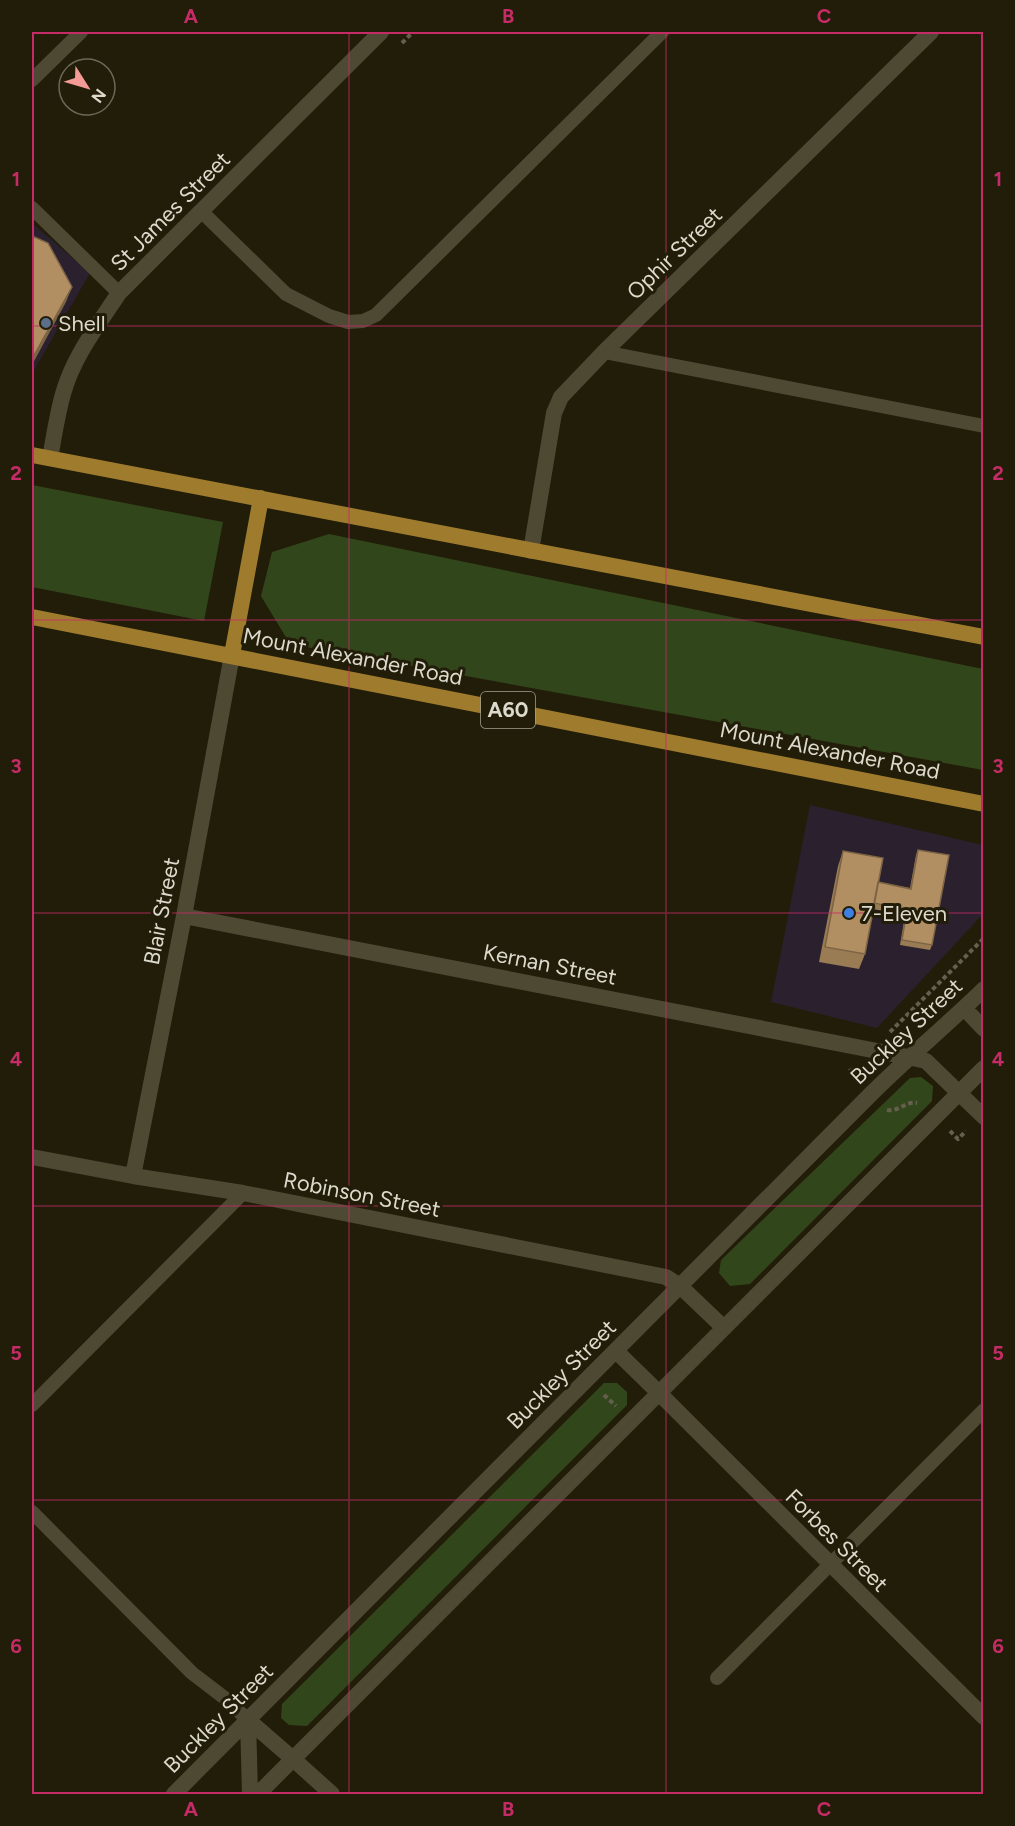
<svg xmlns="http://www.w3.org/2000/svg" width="1015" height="1826" font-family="Figtree,sans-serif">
<rect width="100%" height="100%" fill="#221d09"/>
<path fill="#2a202e" d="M32 223 90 273 32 374Z
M810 805 983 845V914L877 1028 771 1002Z"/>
<path fill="#32461c" d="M32 485 223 522 204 621 32 587Z
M329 534 983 669V770L290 644 261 596 272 552Z
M921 1077 933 1086 932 1101 750 1284 730 1286 719 1273 721 1260 910 1078Z
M604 1383H617L627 1392V1405L307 1726 289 1725 281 1718 282 1704Z"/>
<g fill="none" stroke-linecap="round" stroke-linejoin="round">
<path stroke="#645f4e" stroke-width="4" stroke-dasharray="4.5 3" stroke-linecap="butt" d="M402 43 413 32
M890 1032 984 938
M853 1069 848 1072 857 1079
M887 1110C899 1112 905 1101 917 1103
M950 1131 958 1139 966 1131
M604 1395 616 1406"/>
<path stroke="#4e4933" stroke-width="14" d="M32 80 81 32
M32 208 119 293
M201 211 286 294 329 316 348 322 363 321 376 315 662 32
M604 352 984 426
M32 1405 243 1193
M32 1512 192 1673 226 1699 248 1720
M717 1678 984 1410"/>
<path stroke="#4e4933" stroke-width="16" d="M50 458C54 437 57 415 63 394 73 357 98 325 119 293L381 32
M531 551 554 413 561 397 604 352 931 32
M184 916 908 1057
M959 1093 984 1117
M32 1157 133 1176 243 1193 666 1277 680 1286
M133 1176 184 916 232 655
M659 1393 984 1717
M293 1759 332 1794"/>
<path stroke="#4e4933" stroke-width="16" d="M964 1008 984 1029
M908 1057 926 1061 959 1093
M680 1286 724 1328
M616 1351 659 1393
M248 1720 250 1794
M248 1720 293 1759
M174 1794 871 1094C907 1058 947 1025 984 989
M258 1794 984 1068"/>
<path stroke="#9f7b2e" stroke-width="16" d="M32 455 984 637
M32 617 984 804
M232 655 261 498"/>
</g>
<path fill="#997b54" d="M918 850 932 945 930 950 900 945 905 915 873 909 865 954 859 969 819 962 838 866 843 851 878 882 910 888 916 855Z"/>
<path fill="#7d6445" d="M72 287 66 302 32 365 33 357Z"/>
<path fill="#b28f62" stroke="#7d6445" stroke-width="1.5" d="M32 236 48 243 72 287 33 357 32 356Z
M918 850 949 855 932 945 902 940 907 910 874 903 878 882 911 889Z
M843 851 883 858 865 954 825 947Z"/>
<path fill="none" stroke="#c52b66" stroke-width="1.5" stroke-opacity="0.55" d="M349 32V1794M666 32V1794M32 326H984M32 620H984M32 913H984M32 1206H984M32 1500H984"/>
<circle fill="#5c6f8a" stroke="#221d09" stroke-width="2" cx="46" cy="323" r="6"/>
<circle fill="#3f7fe0" stroke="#221d09" stroke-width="2" cx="849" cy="913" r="6"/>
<g text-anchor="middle" stroke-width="6" stroke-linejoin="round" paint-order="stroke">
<rect fill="#221d09" stroke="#a4a192" stroke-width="1.5" x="481" y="692" width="54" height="36" rx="4.5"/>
<g font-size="21" font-weight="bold" fill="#dcd9cd">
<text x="508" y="717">A60</text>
</g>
<g font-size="22" fill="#dcd9cd" stroke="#221d09">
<text transform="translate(170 211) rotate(-45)" y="8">St James Street</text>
<text transform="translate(674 253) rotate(-44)" y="8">Ophir Street</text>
<text transform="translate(353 656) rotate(11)" y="8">Mount Alexander Road</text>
<text transform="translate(830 750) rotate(11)" y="8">Mount Alexander Road</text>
<text transform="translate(161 911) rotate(-79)" y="8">Blair Street</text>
<text transform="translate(550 964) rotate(11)" y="8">Kernan Street</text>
<text transform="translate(906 1031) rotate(-43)" y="8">Buckley Street</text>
<text transform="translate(362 1194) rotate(11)" y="8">Robinson Street</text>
<text transform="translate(561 1374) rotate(-45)" y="8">Buckley Street</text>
<text transform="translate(837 1540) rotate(45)" y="8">Forbes Street</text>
<text transform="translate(218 1718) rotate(-45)" y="8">Buckley Street</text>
</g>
<g font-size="22" fill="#dcd9cd" stroke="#221d09" text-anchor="start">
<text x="58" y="331">Shell</text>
<text x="861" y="921">7-Eleven</text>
</g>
</g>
<rect width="1015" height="1826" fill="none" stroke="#221d09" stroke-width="66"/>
<g transform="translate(87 87) rotate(127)"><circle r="28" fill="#221d09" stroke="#6c6857" stroke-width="1.5"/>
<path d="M0-4.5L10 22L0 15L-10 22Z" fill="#f59b97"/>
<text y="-9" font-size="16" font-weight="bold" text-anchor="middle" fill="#dcd9cd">N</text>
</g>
<rect x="33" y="33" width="949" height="1760" fill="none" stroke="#c52b66" stroke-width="2"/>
<g font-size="20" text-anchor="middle" font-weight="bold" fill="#c52b66">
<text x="191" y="23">A</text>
<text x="508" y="23">B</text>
<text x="824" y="23">C</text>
<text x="16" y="186">1</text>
<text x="998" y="186">1</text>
<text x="16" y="480">2</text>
<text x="998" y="480">2</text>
<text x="16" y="773">3</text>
<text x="998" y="773">3</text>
<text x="16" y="1066">4</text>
<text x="998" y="1066">4</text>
<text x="16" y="1360">5</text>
<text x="998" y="1360">5</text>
<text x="16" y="1653">6</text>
<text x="998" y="1653">6</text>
<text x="191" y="1816">A</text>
<text x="508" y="1816">B</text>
<text x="824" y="1816">C</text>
</g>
</svg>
